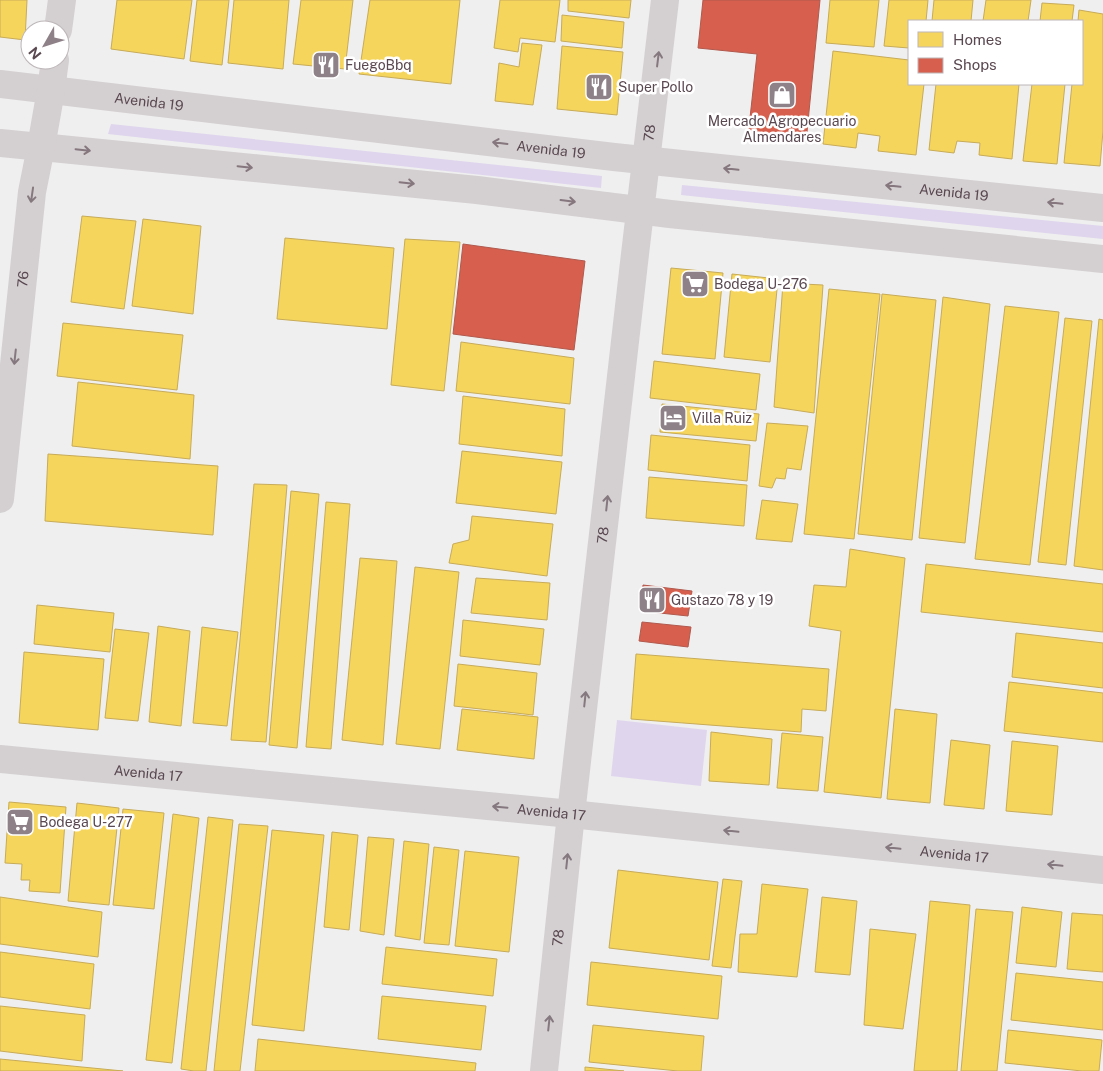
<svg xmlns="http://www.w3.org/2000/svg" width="1103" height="1071" font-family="'Public Sans',sans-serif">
<rect width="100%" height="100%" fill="#efefef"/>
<path fill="#dfd5ed" d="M111 124 602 176 601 188 108 134Z
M682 185 1103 226V239L681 195Z
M617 720 707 730 701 786 611 776Z"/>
<path fill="#f6d55c" stroke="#c7ab58" d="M0 0H27L25 40 0 37Z
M117 0H192L184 59 111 49Z
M197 0H229L222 65 190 61Z
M234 0H289L283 69 228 63Z
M301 0H353L345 69 293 64Z
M370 0H460L451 84 359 74Z
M500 0H560L555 42 520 38 518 52 494 48Z
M568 0H631L629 18 568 11Z
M830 0H879L874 47 826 43Z
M889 0H928L926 21H909V48L884 46Z
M934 0H973L971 21H932Z
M986 0H1031L1028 21H983Z
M1042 3 1074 5 1072 21H1040Z
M1079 10 1103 14V131L1100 166 1064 163 1072 84H1082V21H1078Z
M562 15 624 22 622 48 561 41Z
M522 43 542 45 533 105 495 101 499 63 519 67Z
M562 46 623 52 617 115 557 109Z
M833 51 909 60V84H924L916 155 878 151 880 136 858 133 856 148 823 144Z
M936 84H1019L1012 159 979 155 980 143 957 141 954 153 929 150Z
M1032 84H1065L1057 164 1023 161Z
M82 216 136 221 124 309 71 302Z
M143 219 201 226 193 314 132 306Z
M285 238 394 248 387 329 277 319Z
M405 239 460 242 444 391 391 385Z
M671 268 723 273 715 359 662 354Z
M732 274 778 279 770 362 724 357Z
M783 283 823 285 814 413 774 407Z
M829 289 880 294 854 539 804 534Z
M882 294 936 300 912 540 858 534Z
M943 297 990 304 965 543 919 538Z
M1005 306 1059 312 1030 565 975 559Z
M1065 318 1092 321 1066 565 1038 562Z
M1099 319 1103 320V570L1074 566Z
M63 323 183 335 177 390 57 376Z
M461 342 574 358 570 404 456 391Z
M654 361 760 374 756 410 650 398Z
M78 382 194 395 190 459 72 446Z
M463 396 565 409 562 456 459 444Z
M662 404 759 414 756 441 660 432Z
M767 423 808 426 801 470 787 468 785 479 776 478 772 488 759 486Z
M651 435 750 445 747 481 648 470Z
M462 451 562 462 556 514 456 503Z
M48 454 218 466 213 535 45 521Z
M649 477 747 485 744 526 646 518Z
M254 484 287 485 266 742 231 740Z
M291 491 319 494 297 748 269 745Z
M762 500 798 504 792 542 756 539Z
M326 502 350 504 331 749 306 747Z
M472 516 553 524 547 576 449 563 453 544 469 540Z
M850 549 905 558 881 798 824 792 841 631 809 626 814 585 846 587Z
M360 558 397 561 383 745 342 740Z
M926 564 1103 584V632L921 612Z
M415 567 459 572 440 749 396 744Z
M476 578 550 583 547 620 471 613Z
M37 605 114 613 110 652 34 644Z
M463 620 544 629 540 665 460 656Z
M158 626 190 631 181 726 149 722Z
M202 627 238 632 227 726 193 723Z
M115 629 149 633 138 721 105 718Z
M1016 633 1103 643V688L1012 677Z
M24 652 104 659 98 730 19 723Z
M636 654 829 669 826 711 802 709 801 732 631 719Z
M458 664 537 673 533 715 454 706Z
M1009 682 1103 693V742L1004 731Z
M462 709 538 717 534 759 457 750Z
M895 709 937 714 930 803 887 799Z
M711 732 772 739 769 785 709 781Z
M782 733 823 737 818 791 777 788Z
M951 740 990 745 984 809 944 805Z
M1012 741 1058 746 1052 815 1006 811Z
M9 802 66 807 60 893 29 891 30 880H21L22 864 5 863Z
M77 803 119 808 109 905 68 901Z
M123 809 164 813 154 909 113 905Z
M173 814 199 818 172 1063 146 1060Z
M208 817 233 820 206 1071H194L181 1069Z
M239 824 268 826 240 1071H214Z
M272 830 324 835 304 1031 252 1025Z
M332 832 358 835 349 930 324 927Z
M368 837 394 839 384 935 360 931Z
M404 841 429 844 420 940 395 936Z
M434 847 459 850 449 945 424 943Z
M465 851 519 857 509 952 455 946Z
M618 870 718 882 709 960 609 948Z
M723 879 742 881 731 968 712 966Z
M762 884 808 889 797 977 738 972 740 934H757Z
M0 897 102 912 98 957 0 944Z
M822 897 857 901 850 975 815 972Z
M930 901 970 905 957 1071H914Z
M1022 907 1062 912 1056 967 1016 963Z
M976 909 1013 912 997 1071H961Z
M1072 913 1103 915V972L1067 969Z
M870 929 916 934 903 1029 864 1025Z
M386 947 497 959 493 996 382 984Z
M0 952 94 964 90 1009 0 997Z
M591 962 722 976 718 1019 587 1005Z
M1016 973 1103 982V1030L1011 1020Z
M382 996 486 1006 481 1050 378 1039Z
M0 1006 85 1015 82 1061 0 1051Z
M593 1025 704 1036 701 1071H678L589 1062Z
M1008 1030 1102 1040 1099 1071H1082L1005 1063Z
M258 1039 476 1063 475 1071H255Z
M0 1059 123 1071H0Z
M585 1067 624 1071H585Z"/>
<path fill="#d6604d" stroke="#b1594e" d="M703 0H820L806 142 748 136 757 54 698 48Z
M463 244 585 261 574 350 453 334Z
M643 585 692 591 688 616 641 611Z
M642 622 691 627 688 647 639 641Z"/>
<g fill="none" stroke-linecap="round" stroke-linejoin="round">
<g stroke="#d4d0d2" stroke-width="28">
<path id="s1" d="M0 499 32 192 41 147"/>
<path id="s2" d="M0 759 571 814 1103 870"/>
<path id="s3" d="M544 1071 571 814 635 254 665 0"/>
</g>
<g stroke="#d4cfd1" stroke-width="28">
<path d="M58 30 62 0"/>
<path id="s4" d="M0 84 614 157 1103 208"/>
<path d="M0 143 477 190 670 214 1103 259"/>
<path d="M41 147 51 90 55 60"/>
</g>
</g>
<defs><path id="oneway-shaft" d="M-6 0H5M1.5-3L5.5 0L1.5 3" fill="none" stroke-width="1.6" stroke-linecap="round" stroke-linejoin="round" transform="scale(1.25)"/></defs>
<g stroke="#85787e">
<use href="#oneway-shaft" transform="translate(658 59) rotate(-83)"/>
<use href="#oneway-shaft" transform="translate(32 195) rotate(98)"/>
<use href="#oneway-shaft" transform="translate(15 357) rotate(96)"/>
<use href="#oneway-shaft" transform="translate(607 503) rotate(-84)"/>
<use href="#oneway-shaft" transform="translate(585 699) rotate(-84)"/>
<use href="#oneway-shaft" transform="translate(500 807) rotate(-175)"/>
<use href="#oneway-shaft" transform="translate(731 831) rotate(-174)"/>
<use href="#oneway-shaft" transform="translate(893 848) rotate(-174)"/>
<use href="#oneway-shaft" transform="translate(567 861) rotate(-84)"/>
<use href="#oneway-shaft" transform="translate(1055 865) rotate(-174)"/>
<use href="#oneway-shaft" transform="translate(549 1023) rotate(-84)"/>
</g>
<g stroke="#85777d">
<use href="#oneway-shaft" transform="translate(500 143) rotate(-173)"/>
<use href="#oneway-shaft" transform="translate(83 150) rotate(6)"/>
<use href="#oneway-shaft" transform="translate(245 167) rotate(6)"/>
<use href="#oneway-shaft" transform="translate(731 169) rotate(-174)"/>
<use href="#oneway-shaft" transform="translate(407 183) rotate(6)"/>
<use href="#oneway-shaft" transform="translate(893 186) rotate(-174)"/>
<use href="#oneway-shaft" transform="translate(568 201) rotate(7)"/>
<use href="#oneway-shaft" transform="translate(1055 203) rotate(-174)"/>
</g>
<defs>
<symbol id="restaurant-square" viewBox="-11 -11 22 22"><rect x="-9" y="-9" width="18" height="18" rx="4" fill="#8e8288" stroke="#fff"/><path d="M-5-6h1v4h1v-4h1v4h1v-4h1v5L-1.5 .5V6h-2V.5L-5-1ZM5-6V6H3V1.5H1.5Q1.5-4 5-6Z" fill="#fff"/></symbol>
<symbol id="shop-square" viewBox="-11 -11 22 22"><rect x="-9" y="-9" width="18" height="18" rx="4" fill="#8e8288" stroke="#fff"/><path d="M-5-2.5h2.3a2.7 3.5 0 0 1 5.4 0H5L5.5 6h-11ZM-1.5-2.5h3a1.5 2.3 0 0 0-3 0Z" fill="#fff"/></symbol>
<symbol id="supermarket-square" viewBox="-11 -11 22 22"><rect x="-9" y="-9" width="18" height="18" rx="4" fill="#8e8288" stroke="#fff"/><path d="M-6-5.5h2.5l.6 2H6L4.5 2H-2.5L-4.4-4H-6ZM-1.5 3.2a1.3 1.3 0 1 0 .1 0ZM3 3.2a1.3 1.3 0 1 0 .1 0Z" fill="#fff"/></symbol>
<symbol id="hotel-square" viewBox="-11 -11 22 22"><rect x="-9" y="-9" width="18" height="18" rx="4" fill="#8e8288" stroke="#fff"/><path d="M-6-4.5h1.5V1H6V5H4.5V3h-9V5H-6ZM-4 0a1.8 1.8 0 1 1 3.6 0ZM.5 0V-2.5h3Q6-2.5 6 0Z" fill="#fff"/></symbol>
</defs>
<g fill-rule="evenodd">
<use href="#restaurant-square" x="310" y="49" width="32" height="32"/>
<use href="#restaurant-square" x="583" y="71" width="32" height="32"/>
<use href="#shop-square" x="766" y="79" width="32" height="32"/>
<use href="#supermarket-square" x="679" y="268" width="32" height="32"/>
<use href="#hotel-square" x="657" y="402" width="32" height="32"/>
<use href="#restaurant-square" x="636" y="584" width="32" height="32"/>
<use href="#supermarket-square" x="4" y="806" width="32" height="32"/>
</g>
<g text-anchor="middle" stroke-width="5" stroke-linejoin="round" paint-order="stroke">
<g font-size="14" fill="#5a4850" stroke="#fff" text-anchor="start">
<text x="345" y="70">FuegoBbq</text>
<text x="618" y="92">Super Pollo</text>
<text x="782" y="126" text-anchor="middle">Mercado Agropecuario<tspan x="782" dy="16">Almendares</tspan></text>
<text x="714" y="289">Bodega U-276</text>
<text x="692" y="423">Villa Ruiz</text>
<text x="671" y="605">Gustazo 78 y 19</text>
<text x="39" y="827">Bodega U-277</text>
</g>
<g font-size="14" fill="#5a4850" stroke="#fff">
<text dy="5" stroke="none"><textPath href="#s4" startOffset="150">Avenida 19</textPath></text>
<text dy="5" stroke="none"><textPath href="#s3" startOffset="944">78</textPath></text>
<text dy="5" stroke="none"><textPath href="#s4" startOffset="555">Avenida 19</textPath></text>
<text dy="5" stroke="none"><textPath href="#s4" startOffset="960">Avenida 19</textPath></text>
<text dy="5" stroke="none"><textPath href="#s1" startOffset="221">76</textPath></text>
<text dy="5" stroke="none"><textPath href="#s3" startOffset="539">78</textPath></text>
<text dy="5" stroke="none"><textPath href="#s2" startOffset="149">Avenida 17</textPath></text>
<text dy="5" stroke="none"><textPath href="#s2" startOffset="554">Avenida 17</textPath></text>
<text dy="5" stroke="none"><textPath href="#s2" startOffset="959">Avenida 17</textPath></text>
<text dy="5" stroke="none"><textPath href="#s3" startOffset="134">78</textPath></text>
</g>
</g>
<rect x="908" y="20" width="175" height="65" fill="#ffffff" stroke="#bdb6b9"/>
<rect x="918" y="32" width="25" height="15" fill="#f6d55c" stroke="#bdb6b9"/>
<text x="953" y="45" font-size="15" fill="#5a4850">Homes</text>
<rect x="918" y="58" width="25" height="15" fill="#d6604d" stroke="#bdb6b9"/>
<text x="953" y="70" font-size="15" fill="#5a4850">Shops</text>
<g transform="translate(45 45) rotate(231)"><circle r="24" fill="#ffffff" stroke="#bdb6b9"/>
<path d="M0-4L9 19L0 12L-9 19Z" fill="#8e8288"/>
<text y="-8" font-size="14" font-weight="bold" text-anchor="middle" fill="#5a4850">N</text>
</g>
</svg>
